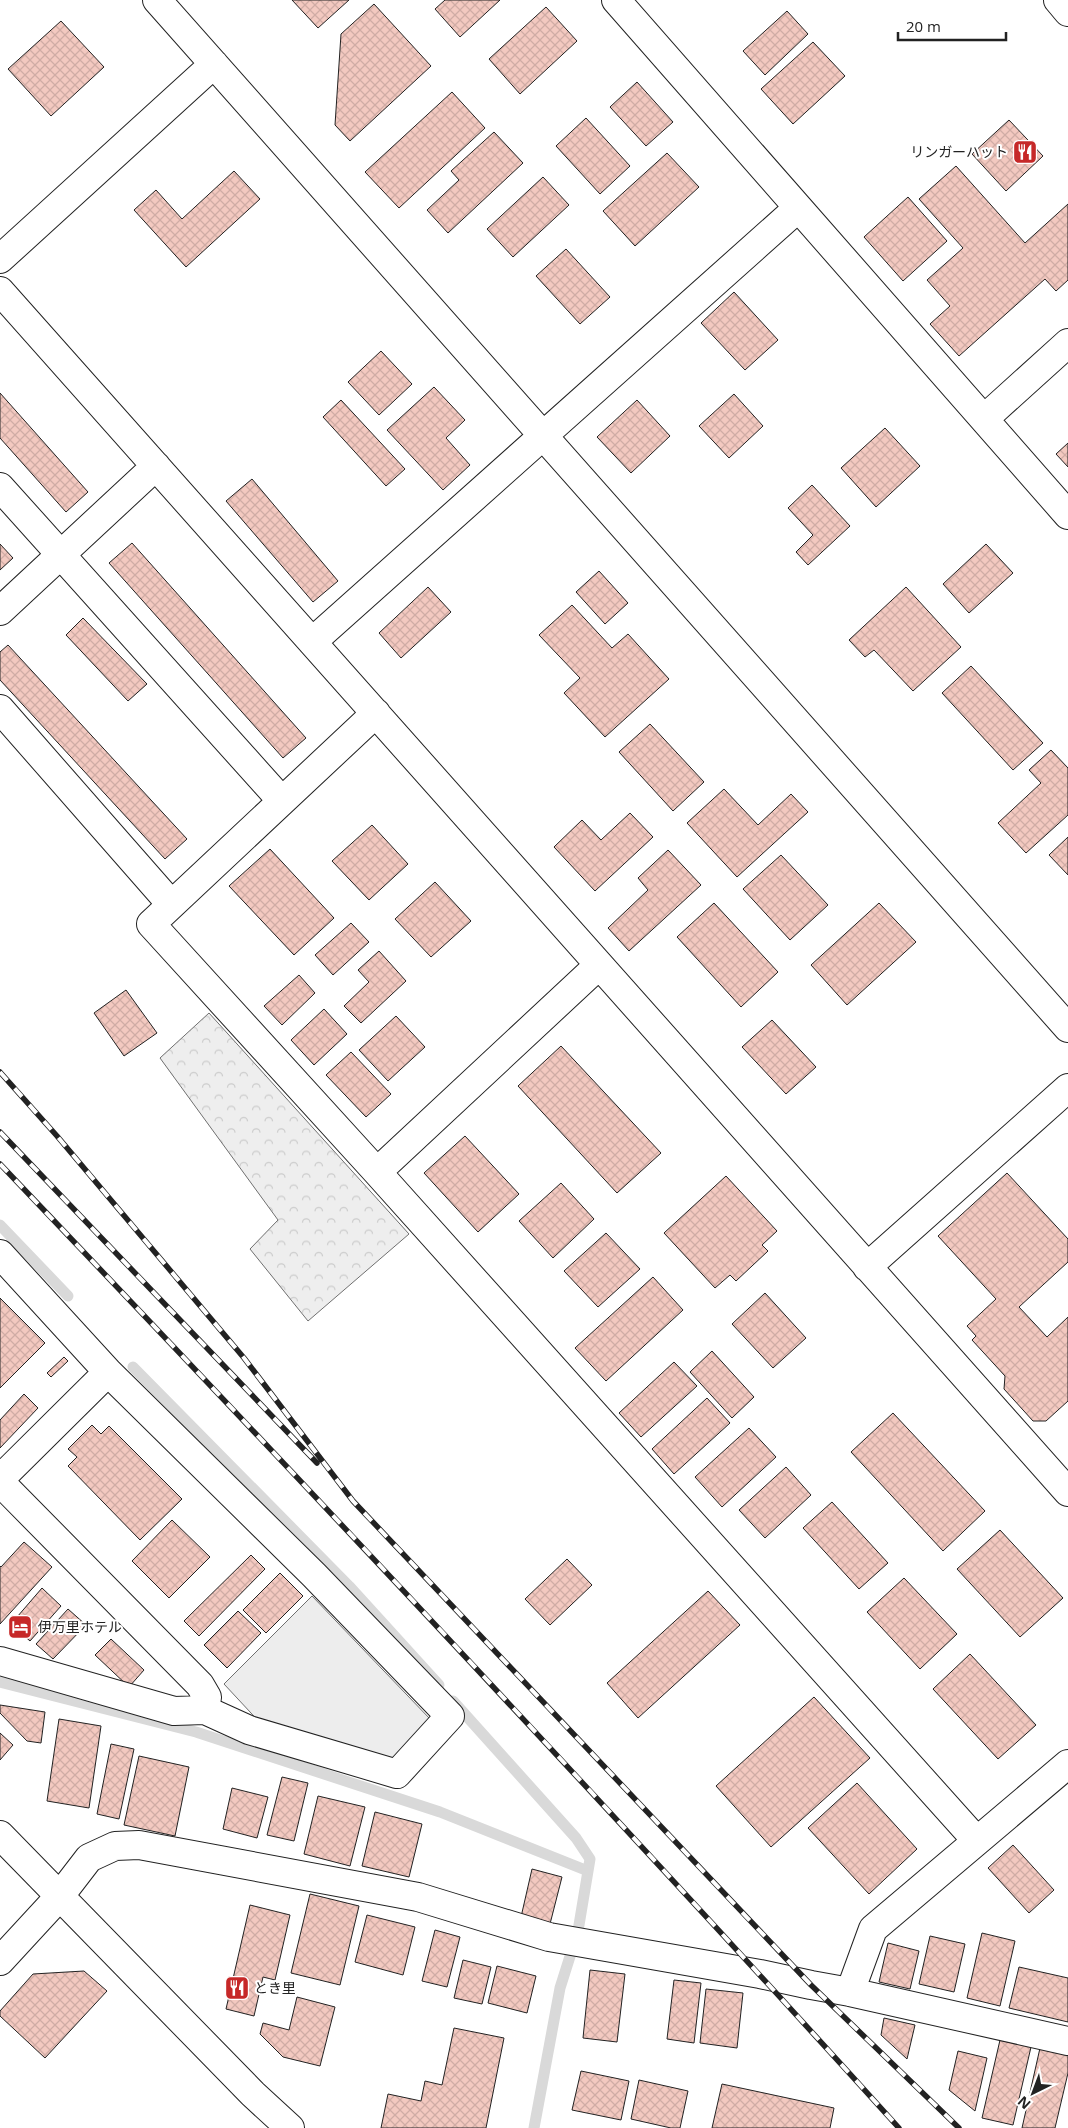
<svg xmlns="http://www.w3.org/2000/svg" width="1068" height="2128" font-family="'Open Sans','Noto Sans JP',sans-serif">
<defs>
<pattern id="park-crowns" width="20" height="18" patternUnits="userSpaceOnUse" patternTransform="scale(1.25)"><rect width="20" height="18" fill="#eee"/><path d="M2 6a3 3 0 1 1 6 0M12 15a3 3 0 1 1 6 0" fill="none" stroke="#ccc"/></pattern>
<pattern id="building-cross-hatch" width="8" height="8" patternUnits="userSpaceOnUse" patternTransform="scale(1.25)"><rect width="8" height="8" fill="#f3c9c0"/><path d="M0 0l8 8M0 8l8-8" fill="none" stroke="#d0aca5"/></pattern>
</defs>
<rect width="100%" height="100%" fill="#fff"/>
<path fill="url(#park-crowns)" stroke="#6f6f6f" d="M209 1013 409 1234 308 1321 250 1249 278 1220 160 1058Z"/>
<path fill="#ededed" stroke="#6f6f6f" d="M312 1596 431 1720 393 1762 264 1727 224 1684Z"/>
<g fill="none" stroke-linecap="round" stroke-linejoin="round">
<path stroke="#d9d9d9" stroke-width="11" d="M0 1225 68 1296
M133 1367 349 1586 439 1685
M0 1682 196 1732 440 1812 588 1871
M453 1701 576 1838 590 1859 578 1931 560 1988 534 2128"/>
</g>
<path fill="url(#building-cross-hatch)" stroke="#222" d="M292 0H349L318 28Z
M445 0H500L460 37 435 9Z
M374 4 431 66 350 141 335 125 341 34Z
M546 7 577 41 520 94 489 59Z
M787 11 808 34 765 75 743 51Z
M61 21 104 67 51 116 8 69Z
M813 42 845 76 793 124 761 89Z
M637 82 673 122 646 146 610 107Z
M452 92 485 128 399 208 365 172Z
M586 118 630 166 600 194 556 146Z
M1009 120 1043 156 1006 191 972 154Z
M494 132 523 163 448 233 427 210 459 180 451 171Z
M667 153 699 187 635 246 603 211Z
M956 166 1025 243 1068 204V280L1056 291 1045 279 959 356 930 324 950 306 927 280 963 248 919 199Z
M234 171 260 199 186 267 134 210 156 190 182 219Z
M543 177 569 205 513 257 487 229Z
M908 197 947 241 903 281 864 237Z
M566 249 610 297 580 324 536 276Z
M734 292 778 340 745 370 701 323Z
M381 351 412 384 379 415 348 382Z
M434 387 465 420 446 438 470 465 443 490 387 430Z
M0 393 88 492 66 512 0 438Z
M734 394 763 426 729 458 699 426Z
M341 400 405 469 386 486 323 417Z
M637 400 670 436 631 473 597 437Z
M885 428 920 466 876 507 841 468Z
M1068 443V467L1056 454Z
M252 479 338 581 313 602 226 501Z
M812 485 850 526 808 565 796 552 813 535 788 508Z
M132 543 306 738 283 758 109 563Z
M0 544 13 558 0 570Z
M986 544 1013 573 969 613 943 584Z
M599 571 628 603 605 624 576 592Z
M428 587 451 612 401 658 379 633Z
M906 587 961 647 913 691 874 650 865 657 849 640Z
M572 605 612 648 628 634 669 679 605 737 564 693 580 678 539 635Z
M83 618 147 684 128 701 66 635Z
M8 645 187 839 165 859 0 680V652Z
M971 666 1043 743 1013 770 942 693Z
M650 724 704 782 673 811 619 752Z
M1051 750 1068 768V815L1026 853 998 823 1041 783 1029 770Z
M724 789 758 825 791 794 808 812 737 877 687 823Z
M630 813 653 837 595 891 554 847 582 820 601 840Z
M372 825 408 864 369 900 332 861Z
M1068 837V875L1049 855Z
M270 849 334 918 294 955 229 886Z
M668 850 701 885 629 951 608 928 648 890 638 878Z
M781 855 828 905 790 940 743 889Z
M435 882 471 921 431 957 395 919Z
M714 903 778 972 741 1007 677 937Z
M879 903 916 942 847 1005 811 965Z
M351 923 369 942 333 975 315 955Z
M379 951 406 981 361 1023 344 1006 369 982 358 970Z
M299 975 315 993 282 1025 264 1006Z
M126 990 157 1033 124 1056 94 1013Z
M324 1009 347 1034 314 1065 291 1040Z
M396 1016 425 1047 388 1081 359 1050Z
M772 1020 816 1067 786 1094 742 1047Z
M561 1046 661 1153 617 1193 518 1086Z
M351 1052 391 1094 366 1117 326 1075Z
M465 1136 519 1194 478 1232 424 1173Z
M1007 1173 1068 1239V1262L1019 1307 1047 1337 1068 1317V1401L1046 1421H1033L1004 1389 1005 1376 972 1340 976 1336 967 1326 996 1299 938 1236Z
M726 1176 777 1231 762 1245 768 1251 736 1281 730 1275 715 1288 664 1233Z
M561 1183 594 1219 553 1258 519 1221Z
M606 1233 640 1269 598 1307 564 1271Z
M653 1277 683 1310 606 1381 575 1348Z
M765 1293 806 1338 773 1368 732 1324Z
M0 1298 45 1343 0 1388Z
M712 1351 754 1397 732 1418 690 1372Z
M64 1357 68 1361 51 1377 47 1373Z
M674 1362 697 1386 641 1437 619 1413Z
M24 1394 38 1408 0 1448V1420Z
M707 1398 730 1423 674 1474 652 1449Z
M893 1413 985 1511 943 1551 851 1452Z
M92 1425 101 1434 109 1426 182 1499 140 1540 68 1466 77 1457 68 1449Z
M749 1428 776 1457 722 1507 695 1477Z
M786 1467 811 1495 765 1538 739 1510Z
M832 1502 888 1563 859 1589 803 1528Z
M172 1520 210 1557 169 1598 132 1561Z
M1000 1530 1063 1598 1020 1637 957 1569Z
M24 1542 52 1567 0 1624V1566L1 1567Z
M251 1555 265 1569 199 1636 184 1621Z
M567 1559 592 1585 550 1625 525 1599Z
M280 1573 303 1596 266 1633 243 1610Z
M904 1578 957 1634 920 1669 867 1612Z
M42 1588 61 1606 30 1641 11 1624Z
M708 1591 740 1625 638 1718 607 1683Z
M68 1609 86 1625 53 1659 36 1644Z
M238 1611 261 1633 227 1668 204 1645Z
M111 1639 144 1670 129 1687 95 1655Z
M970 1654 1036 1725 998 1759 933 1689Z
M814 1697 870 1758 771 1847 716 1786Z
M0 1705 45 1712 41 1743 27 1741 0 1713Z
M59 1719 101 1726 89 1808 47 1801Z
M0 1733 13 1745 0 1760Z
M111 1744 134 1749 119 1819 97 1814Z
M139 1756 189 1767 175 1836 124 1825Z
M282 1777 308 1783 294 1841 267 1835Z
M857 1783 917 1849 869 1894 808 1828Z
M232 1788 268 1797 257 1838 223 1829Z
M318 1796 365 1807 350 1866 304 1854Z
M375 1812 422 1824 409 1877 362 1866Z
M1013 1845 1054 1890 1029 1913 988 1868Z
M532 1869 562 1877 550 1924 521 1917Z
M310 1894 359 1906 340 1985 291 1973Z
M250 1905 290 1915 275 1980 263 1977 254 2016 226 2009Z
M367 1915 415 1927 403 1975 355 1962Z
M435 1930 460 1937 447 1987 422 1981Z
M982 1933 1015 1941 1000 2006 967 1998Z
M930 1936 965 1944 954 1992 919 1984Z
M888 1943 919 1951 910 1989 879 1982Z
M463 1960 491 1967 482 2004 454 1998Z
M497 1966 536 1976 527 2013 488 2003Z
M1019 1967 1068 1978V2022L1009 2008Z
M590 1970 625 1974 617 2042 583 2038Z
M84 1971 107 1991 45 2058 0 2016V2011L33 1974Z
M674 1980 701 1983 694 2043 667 2039Z
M706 1989 743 1993 737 2048 700 2043Z
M297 1997 335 2007 320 2066 283 2057 260 2034 263 2023 289 2030Z
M884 2018 915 2025 907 2059 881 2035Z
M454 2028 504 2038 486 2128H381L388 2094 421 2101 425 2081 442 2085Z
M1000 2040 1031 2047 1013 2125 982 2118Z
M1040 2048 1068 2054V2073L1055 2128H1022Z
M958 2051 987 2058 975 2111 949 2090Z
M581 2071 629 2081 621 2120 572 2110Z
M639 2080 688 2091 680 2128H671L631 2119Z
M722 2084 834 2108 830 2128H712Z"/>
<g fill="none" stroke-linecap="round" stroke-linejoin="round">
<defs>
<path id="minor" d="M157 0 1068 1028
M616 0 1068 515
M0 259 214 64
M0 291 1068 1492
M984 419 1068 343
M0 487 282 801
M0 611 156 466
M312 642 798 208
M0 709 171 904
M376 713 151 924 377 1172 977 1841
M377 1172 599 965
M0 1254 108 1372 314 1575 450 1716 397 1774 249 1730 205 1710
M867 1267 1068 1088
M0 1479 108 1372
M0 1482 200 1685 207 1697 205 1710 174 1711 0 1661
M0 1835 253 2094 290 2128
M0 1961 59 1897 89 1858 115 1846 139 1845 418 1897 549 1937 760 1974 811 1985 850 1992 1068 2041
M850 1992 873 1929 1068 1764"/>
<path id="highway" d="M1058 0 1068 12"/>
</defs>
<use href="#minor" stroke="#222" stroke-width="30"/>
<use href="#highway" stroke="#222" stroke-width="30"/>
<use href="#minor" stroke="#fff" stroke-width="28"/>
<use href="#highway" stroke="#fff" stroke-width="28"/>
<defs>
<path id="rail" d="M0 1072 57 1136 244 1358 353 1501 811 1985 959 2128
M0 1132 317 1463
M0 1164C303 1482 604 1802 899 2128"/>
</defs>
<use href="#rail" stroke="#222" stroke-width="5.5"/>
<use href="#rail" stroke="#fff" stroke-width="4" stroke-dasharray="11" stroke-linecap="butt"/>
</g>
<defs>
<symbol id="restaurant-square" viewBox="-11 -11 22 22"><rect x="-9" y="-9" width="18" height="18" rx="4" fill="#c62828" stroke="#fff"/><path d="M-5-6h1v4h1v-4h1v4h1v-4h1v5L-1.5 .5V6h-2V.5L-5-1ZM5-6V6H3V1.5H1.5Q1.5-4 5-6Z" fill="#fff"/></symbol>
<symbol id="hotel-square" viewBox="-11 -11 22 22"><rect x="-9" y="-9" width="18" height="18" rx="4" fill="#c62828" stroke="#fff"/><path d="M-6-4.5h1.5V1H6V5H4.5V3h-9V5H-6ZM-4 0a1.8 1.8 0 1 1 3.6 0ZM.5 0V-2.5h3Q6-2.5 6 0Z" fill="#fff"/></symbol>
</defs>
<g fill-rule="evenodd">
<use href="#restaurant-square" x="1011" y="138" width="28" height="28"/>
<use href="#hotel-square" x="6" y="1613" width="28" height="28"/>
<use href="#restaurant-square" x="223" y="1974" width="28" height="28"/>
</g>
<g text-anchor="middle" stroke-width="4" stroke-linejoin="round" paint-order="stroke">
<g font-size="14" fill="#222" stroke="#fff" text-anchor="start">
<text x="1008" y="157" text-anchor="end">リンガーハット</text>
<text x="38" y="1632">伊万里ホテル</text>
<text x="254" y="1993">とき里</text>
</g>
</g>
<g transform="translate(1033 2093) rotate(222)" stroke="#ffffff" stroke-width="4" paint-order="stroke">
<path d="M0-4L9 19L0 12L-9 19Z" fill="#222222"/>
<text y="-8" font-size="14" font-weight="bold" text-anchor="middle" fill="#222222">N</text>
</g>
<path d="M898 32v8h108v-8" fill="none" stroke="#222222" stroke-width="2.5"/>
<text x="906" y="32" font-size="15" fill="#222222" stroke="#ffffff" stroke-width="4" paint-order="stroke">20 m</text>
</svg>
